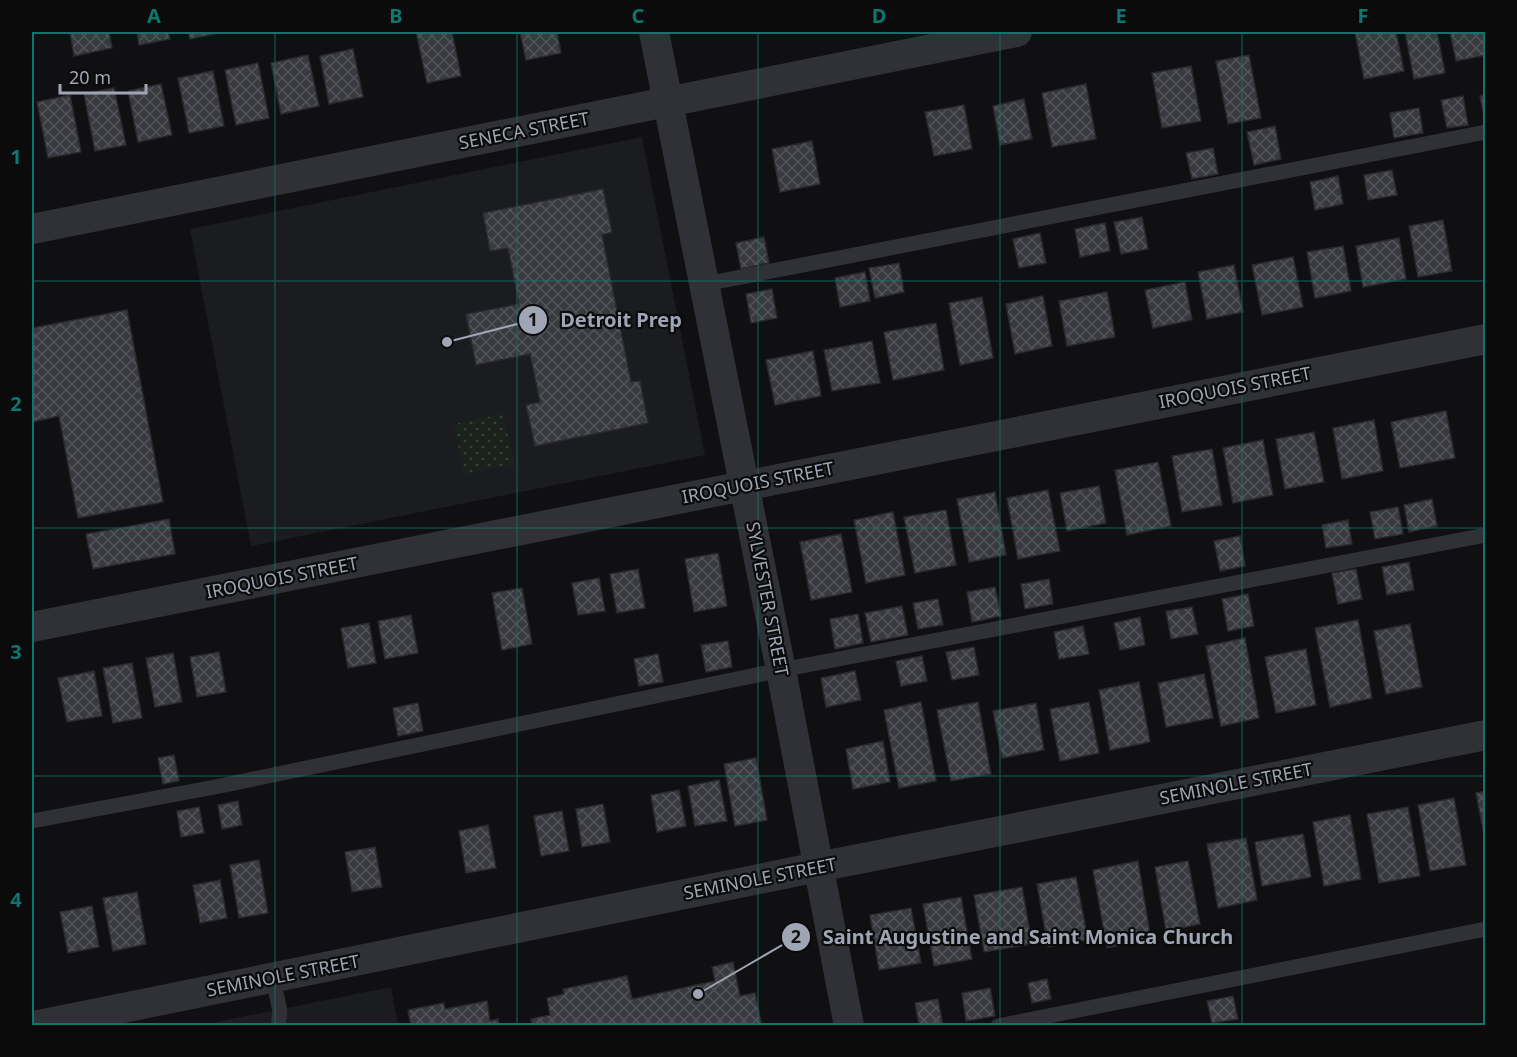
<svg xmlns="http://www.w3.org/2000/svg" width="1517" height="1057" font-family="'Noto Sans',sans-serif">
<defs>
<pattern id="grass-dots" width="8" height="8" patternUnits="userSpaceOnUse" patternTransform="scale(1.5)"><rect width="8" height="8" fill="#1a221b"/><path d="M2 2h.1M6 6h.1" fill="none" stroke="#383f3a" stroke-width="1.8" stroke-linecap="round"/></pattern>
<pattern id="building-cross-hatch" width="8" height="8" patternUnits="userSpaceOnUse" patternTransform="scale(1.5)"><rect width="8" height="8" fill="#393a40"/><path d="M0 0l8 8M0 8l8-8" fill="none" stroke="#525459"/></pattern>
</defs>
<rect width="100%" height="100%" fill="#101012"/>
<path fill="#1b1c1f" d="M642 137 705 455 251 546 190 229Z
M391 987 398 1025 196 1026Z"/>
<path fill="url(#grass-dots)" d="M503 414 514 464 464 474 454 424Z"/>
<path fill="url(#building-cross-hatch)" stroke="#2a2a2e" stroke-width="1.5" d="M70 32H109L112 48 74 56Z
M137 32H168L170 39 139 45Z
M188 32H214L215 34 190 39Z
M416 32H452L461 76 427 83Z
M520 32H557L561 53 526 60Z
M1355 32H1396L1404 71 1364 79Z
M1405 32H1437L1445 73 1414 79Z
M1450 32H1486V55L1456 61Z
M353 49 363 97 329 104 320 56Z
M308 55 319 106 281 114 271 63Z
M1249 55 1261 118 1228 124 1216 61Z
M258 63 269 118 236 125 225 70Z
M1191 66 1201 121 1162 128 1152 73Z
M213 71 224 126 189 133 178 78Z
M161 84 172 135 138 142 128 91Z
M1086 84 1096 139 1052 147 1042 93Z
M114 88 126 145 95 151 84 94Z
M1486 94V122H1485L1480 96Z
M70 95 81 152 48 158 37 102Z
M1463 96 1468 125 1447 128 1441 100Z
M1024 99 1032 139 1000 145 993 106Z
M964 105 972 149 934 156 925 112Z
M1419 108 1423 133 1394 138 1390 113Z
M1275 126 1281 159 1254 165 1247 132Z
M812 141 820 184 780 192 772 149Z
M1213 148 1218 174 1192 179 1186 153Z
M1392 170 1397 195 1368 200 1364 175Z
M1338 176 1343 204 1315 210 1310 182Z
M603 189 612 232 602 235 631 382 640 381 648 423 535 446 526 405 540 402 530 354 476 365 466 314 519 304 508 248 490 251 483 213Z
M1142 217 1148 249 1121 254 1114 222Z
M1443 220 1452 271 1418 277 1409 226Z
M1105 223 1110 251 1080 257 1075 229Z
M1040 233 1046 263 1019 268 1013 239Z
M764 237 769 263 741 269 736 243Z
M1399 238 1406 279 1363 287 1356 246Z
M1343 246 1351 291 1315 298 1307 252Z
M1293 257 1303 307 1262 315 1252 265Z
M899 263 904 292 875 298 869 268Z
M1234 265 1243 312 1207 319 1198 272Z
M865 272 870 301 840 307 835 278Z
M1185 282 1192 320 1153 328 1145 290Z
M772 289 777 318 751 323 746 294Z
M1107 292 1115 337 1067 346 1059 301Z
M1043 296 1052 346 1015 354 1006 304Z
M982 297 993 358 960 365 949 303Z
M127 310 163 502 78 518 59 416 32 422V328Z
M936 323 944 370 893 380 884 332Z
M872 341 880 383 832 391 824 350Z
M813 351 821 396 775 405 766 360Z
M1446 411 1455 458 1400 468 1391 422Z
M1374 420 1383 471 1342 479 1333 428Z
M1314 432 1324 482 1285 489 1276 439Z
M1263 440 1273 495 1233 503 1223 448Z
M1212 449 1222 505 1182 512 1172 456Z
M1158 462 1171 526 1127 535 1115 470Z
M1099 486 1106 523 1067 531 1060 493Z
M1048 490 1060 551 1018 559 1007 498Z
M995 492 1006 555 969 562 957 499Z
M1432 499 1437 526 1409 532 1404 505Z
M1398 507 1403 534 1375 539 1370 512Z
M946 510 956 565 915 573 904 517Z
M893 512 905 575 866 583 854 520Z
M169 519 175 554 93 569 86 534Z
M1348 520 1352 544 1326 548 1322 525Z
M841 534 852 592 811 600 800 542Z
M1240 536 1245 566 1220 571 1214 541Z
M718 553 727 606 694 612 685 559Z
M1409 562 1414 590 1387 595 1382 567Z
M638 569 645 608 617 613 610 574Z
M1356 569 1362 599 1338 604 1332 573Z
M599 578 605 611 578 615 572 583Z
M1049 579 1053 604 1025 609 1021 584Z
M995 587 1001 616 972 622 967 592Z
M522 588 532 644 502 650 492 593Z
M1248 594 1254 626 1228 631 1222 599Z
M938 599 943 625 918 629 913 603Z
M902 606 908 635 871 642 865 613Z
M1192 607 1198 634 1171 639 1166 611Z
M858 614 863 643 835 649 830 619Z
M411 615 418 653 385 659 378 621Z
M1140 617 1145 645 1120 650 1114 623Z
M1358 620 1372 698 1330 707 1315 628Z
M369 623 376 663 348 668 341 628Z
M1410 624 1422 687 1386 694 1374 631Z
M1083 626 1089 654 1059 659 1054 632Z
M1245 638 1259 718 1221 726 1206 646Z
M728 641 732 667 706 672 701 645Z
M974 647 979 675 952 680 946 652Z
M1306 649 1316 705 1276 713 1265 657Z
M219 652 226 692 197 697 190 657Z
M173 653 182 702 155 707 146 658Z
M658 654 663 682 639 686 634 659Z
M922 656 927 681 901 686 896 661Z
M132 663 142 718 113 723 103 668Z
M94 671 102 716 67 722 58 678Z
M855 671 861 700 826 707 821 678Z
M1204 674 1213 718 1166 727 1158 683Z
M1139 682 1150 742 1110 750 1099 690Z
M921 702 936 781 899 788 884 710Z
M978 702 991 774 951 781 937 710Z
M1089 702 1099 753 1060 761 1050 709Z
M418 703 423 731 398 736 393 708Z
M1036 703 1044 750 1002 758 993 711Z
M883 741 890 782 853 789 846 749Z
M174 755 179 781 163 784 158 758Z
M756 758 767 820 735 826 724 764Z
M719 780 727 821 695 826 688 786Z
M679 790 686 826 657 832 651 795Z
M1486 791V845L1476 793Z
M1454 798 1466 865 1430 871 1418 805Z
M238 801 242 825 222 829 218 805Z
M603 804 610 842 582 847 576 809Z
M199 807 204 833 181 837 177 811Z
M1408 807 1420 876 1379 883 1367 814Z
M562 811 569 851 541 856 534 816Z
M1350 815 1361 879 1324 886 1313 822Z
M488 825 496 868 466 873 459 831Z
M1303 834 1311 877 1262 886 1255 842Z
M1246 838 1257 900 1218 908 1207 844Z
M375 847 382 887 352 892 345 852Z
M259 860 268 913 239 918 230 865Z
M1138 861 1151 940 1107 948 1093 870Z
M1188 861 1200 924 1166 931 1155 867Z
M1076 877 1088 940 1048 947 1037 884Z
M220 880 227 918 200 923 193 885Z
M1022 887 1032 944 984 952 974 895Z
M137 892 146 944 113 951 103 898Z
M961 897 972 959 934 966 923 904Z
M92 906 99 947 68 953 60 912Z
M911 908 921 963 879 970 870 915Z
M733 962 740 996 755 993 762 1026H532L531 1019 550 1015 547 998 564 994 563 989 627 976 632 999 715 981 712 967Z
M1047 979 1051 999 1032 1003 1028 983Z
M990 988 995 1016 966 1021 962 993Z
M1233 996 1238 1019 1212 1023 1207 1001Z
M938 999 943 1026H919L915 1003Z
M487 1001 490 1021 498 1019 499 1026H411L408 1010 444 1003 445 1009Z"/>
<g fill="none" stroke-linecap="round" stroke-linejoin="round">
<path stroke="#303137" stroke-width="15" d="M705 284 1486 132
M32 821 215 787 781 670 1486 535
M273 978 280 1012 278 1026
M998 1026 1486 929"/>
<path stroke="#303137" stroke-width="30" d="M654 32 781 670 849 1026
M32 229 1017 32
M32 627 1486 339
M34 1026 818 867 1486 735"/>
</g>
<path fill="none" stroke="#0f766e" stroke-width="1.5" stroke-opacity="0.55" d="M275 32V1026M517 32V1026M758 32V1026M1000 32V1026M1242 32V1026M32 281H1486M32 528H1486M32 776H1486"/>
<g text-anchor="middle" stroke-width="4.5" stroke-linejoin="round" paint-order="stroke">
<g font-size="18" fill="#9fa5b4" stroke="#0b0b0c">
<text transform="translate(524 131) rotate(-11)" y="6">SENECA STREET</text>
<text transform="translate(1235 388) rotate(-11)" y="6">IROQUOIS STREET</text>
<text transform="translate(758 483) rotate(-11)" y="6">IROQUOIS STREET</text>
<text transform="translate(282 578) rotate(-11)" y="6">IROQUOIS STREET</text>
<text transform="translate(767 599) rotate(79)" y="6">SYLVESTER STREET</text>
<text transform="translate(1236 784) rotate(-11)" y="6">SEMINOLE STREET</text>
<text transform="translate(760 879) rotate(-11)" y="6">SEMINOLE STREET</text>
<text transform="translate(283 976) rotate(-11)" y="6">SEMINOLE STREET</text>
</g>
</g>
<path fill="none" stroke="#9fa5b4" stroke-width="2" d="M447 342L533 320M698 994L796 937"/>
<g fill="#9fa5b4" stroke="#0b0b0c" stroke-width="2">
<circle cx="447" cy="342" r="6"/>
<circle cx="698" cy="994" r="6"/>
<circle cx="533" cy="320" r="15"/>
<circle cx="796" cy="937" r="15"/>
</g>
<g font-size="18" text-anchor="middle" font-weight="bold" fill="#111">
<text x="533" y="326">1</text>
<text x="796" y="943">2</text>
</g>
<g font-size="20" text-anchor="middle" font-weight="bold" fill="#9fa5b4" stroke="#0b0b0c" stroke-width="4.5" stroke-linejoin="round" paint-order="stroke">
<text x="621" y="327">Detroit Prep</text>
<text x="1028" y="944">Saint Augustine and Saint Monica Church</text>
</g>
<rect width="1517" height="1057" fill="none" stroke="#0b0b0c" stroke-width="66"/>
<path d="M60 84v9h86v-9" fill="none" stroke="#9fa5b4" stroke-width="3"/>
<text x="69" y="84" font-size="18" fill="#9fa5b4" stroke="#0b0b0c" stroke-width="4.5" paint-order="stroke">20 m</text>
<rect x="33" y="33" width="1451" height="991" fill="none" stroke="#0f766e" stroke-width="2"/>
<g font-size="20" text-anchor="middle" font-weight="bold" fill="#0f766e">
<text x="154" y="23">A</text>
<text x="396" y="23">B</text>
<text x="638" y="23">C</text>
<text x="879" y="23">D</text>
<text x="1121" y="23">E</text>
<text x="1363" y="23">F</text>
<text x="16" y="164">1</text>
<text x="16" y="411">2</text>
<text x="16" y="659">3</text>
<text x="16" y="907">4</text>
</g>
</svg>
